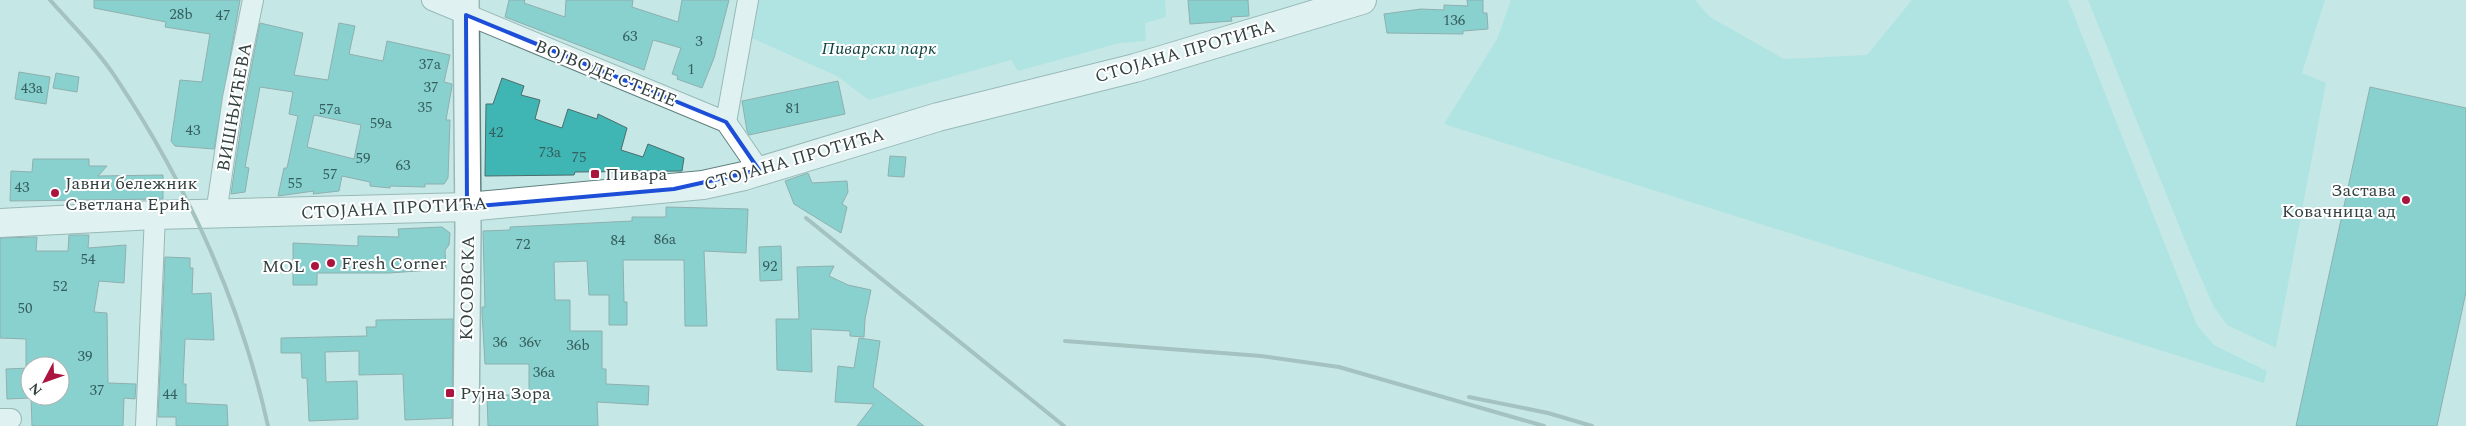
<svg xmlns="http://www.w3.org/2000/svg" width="2466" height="426" font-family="Spectral,serif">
<rect width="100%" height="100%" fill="#c5e8e6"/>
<path fill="#98e0dd" d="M752 0H1165L1166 17 1145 23 1146 41 1120 43 1018 71 1011 60 869 100 837 76 747 36Z
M1511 0H1695L1710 17 1784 59 1867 55 1912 0H2068L2197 325 2214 345 2267 371 2264 383 1444 124 1497 39Z
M2088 0H2325L2302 73 2326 83 2276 348 2227 325 2214 307 2192 258Z"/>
<path fill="#3fb6b4" stroke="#4d6c6b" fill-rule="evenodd" d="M94 0H240L214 149 175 146 171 141 180 80 202 82 210 34 165 27 166 22 94 8Z
M509 0H525L524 3 565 17 566 0H633L632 7 678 22 682 0H729L714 58 702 88 677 79 678 76 672 74 681 48 653 40 644 70 505 17Z
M1188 0H1248L1249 16 1231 17 1232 21 1190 24Z
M1467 0H1483V13H1487L1488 29 1463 31V34L1387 33 1384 14 1421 9 1444 10V5L1468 6Z
M260 23 303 33 294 75 328 80 339 23 355 26 349 54 383 61 387 41 450 55 444 82 452 84V86L446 120H450L448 178 444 184H425V187L390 186V188L370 186V182L342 176 339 191 313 194 314 191 278 196 284 168H287L298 116 289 114 293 92 260 87 245 167 249 168 245 192 231 194 245 100ZM314 115 361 125 354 159 307 147Z
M19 72 50 77 46 104 15 99Z
M56 73 79 77 77 92 53 88Z
M502 78 524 86 521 95 540 100 535 119 562 128 568 109 597 119 598 114 627 128 621 150 643 157 648 144 684 158 682 171 575 172 574 175 485 176 486 104H493Z
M838 81 845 114 749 135 747 131 742 101Z
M2370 87 2466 108V292L2437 426H2296Z
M890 156 906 157 904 177 888 176Z
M33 159H89V166H107L98 176 163 175V199L10 201 11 171 32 172Z
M808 173 812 183 847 181 848 192 842 204 847 207 841 233 794 204 785 181Z
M666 207 748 209 746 253 704 251 707 326H685L684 260H623L624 302H627V325H609V295H589L587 261 554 262 555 300H570V331H602V369H606V384L649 386 648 405 597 402 598 426H488L487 395H529V364H485L482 312V307H485L483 231 510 230V227L632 221V217H666Z
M442 227 450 233 449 245 445 250 446 269 389 273H317V285H293V243L358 246V236L399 237 398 229Z
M69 235H89L88 248 126 245 124 283 99 281 94 312 107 313 108 383 136 384 135 399 124 398 123 426H32L31 396H60V366H26V339L0 338V238L37 237 36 251H68Z
M781 246 782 280 760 281 759 247Z
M165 257 190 258V268H193L192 294 211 293 214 340 185 339 183 384H186V403L227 405 228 426H176V417H158Z
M834 266 829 276 848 285 871 290 865 319 864 337 850 336V331L811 329 812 372 777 370 776 319H799L797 267Z
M453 319 452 418 405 420 403 374 359 375V351L325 352 326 382 357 381 358 419 309 421 307 378H302L301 353H281V338L367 336 366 327H376V320Z
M859 338 880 341 873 387 924 426H857L874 404 835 402 838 366 854 368Z
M30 368V398L7 399 6 369Z"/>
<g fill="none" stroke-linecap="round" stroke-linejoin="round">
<defs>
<path id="minor" d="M432 0 726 122 759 170
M726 122 748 0
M216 214 233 98 253 0
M0 419H11
M146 426 155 215"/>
<path id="tertiary" d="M466 426 468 230 466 0"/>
<path id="secondary" d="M0 223 155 215 467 207 703 185 744 176 938 117 1135 68 1362 0"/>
</defs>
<use href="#minor" stroke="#60807f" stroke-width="22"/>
<use href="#tertiary" stroke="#60807f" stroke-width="28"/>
<use href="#secondary" stroke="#60807f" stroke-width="30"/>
<use href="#minor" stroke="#fff" stroke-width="20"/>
<use href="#tertiary" stroke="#fff" stroke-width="25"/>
<use href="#secondary" stroke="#fff" stroke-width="28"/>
<path stroke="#7b9492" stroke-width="4" d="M50 0C72 25 98 50 116 78 186 183 241 303 268 426
M806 218 1064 426
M1065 341 1261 356 1339 367 1544 426
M1469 397 1548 413 1592 426"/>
</g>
<path d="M0 0H2466V426H0ZM466 15 726 122 759 170 674 189 467 207Z" fill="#c5e8e6" fill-opacity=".55" fill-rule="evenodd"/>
<path fill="none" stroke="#1d4ed8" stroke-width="4" stroke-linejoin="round" d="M466 15 726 122 759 170 674 189 467 207Z"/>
<g fill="#aa143f" stroke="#fff" stroke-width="2">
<rect x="590" y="169" width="10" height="10" rx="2.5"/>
<circle cx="55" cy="193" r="5"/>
<circle cx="2406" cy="200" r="5"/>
<circle cx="331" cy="263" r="5"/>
<circle cx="315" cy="266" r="5"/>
<rect x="445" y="388" width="10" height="10" rx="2.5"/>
</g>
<g text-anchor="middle" stroke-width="4" stroke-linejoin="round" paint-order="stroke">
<g font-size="15" fill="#355e5c">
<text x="181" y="19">28b</text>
<text x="223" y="20">47</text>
<text x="1454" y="25">136</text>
<text x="630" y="41">63</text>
<text x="699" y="46">3</text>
<text x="430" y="69">37a</text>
<text x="691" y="74">1</text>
<text x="431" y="92">37</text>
<text x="32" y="93">43a</text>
<text x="425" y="112">35</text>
<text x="793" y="113">81</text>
<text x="330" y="114">57a</text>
<text x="381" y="128">59a</text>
<text x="193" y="135">43</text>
<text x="496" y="137">42</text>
<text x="550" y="157">73a</text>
<text x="579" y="162">75</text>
<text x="363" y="163">59</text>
<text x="403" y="170">63</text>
<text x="330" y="179">57</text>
<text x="295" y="188">55</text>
<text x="22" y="192">43</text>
<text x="665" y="244">86a</text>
<text x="618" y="245">84</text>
<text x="523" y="249">72</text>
<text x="88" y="264">54</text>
<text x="770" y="271">92</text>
<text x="60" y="291">52</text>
<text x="25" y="313">50</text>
<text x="500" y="347">36</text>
<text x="530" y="347">36v</text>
<text x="578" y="350">36b</text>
<text x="85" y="361">39</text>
<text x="544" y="377">36a</text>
<text x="97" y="395">37</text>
<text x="170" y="399">44</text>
</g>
<g font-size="18" font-style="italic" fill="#104544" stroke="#fff">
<text x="879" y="54">Пиварски парк</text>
</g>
<g font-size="18" fill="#32403f" stroke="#fff">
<text transform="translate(1185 51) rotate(-16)" y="6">СТОЈАНА ПРОТИЋА</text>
<text transform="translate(606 73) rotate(22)" y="6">ВОЈВОДЕ СТЕПЕ</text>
<text transform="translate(234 107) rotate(-80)" y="6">ВИШЊИЋЕВА</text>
<text transform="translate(794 159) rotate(-16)" y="6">СТОЈАНА ПРОТИЋА</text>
<text transform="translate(394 208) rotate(-3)" y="6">СТОЈАНА ПРОТИЋА</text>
<text transform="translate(467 288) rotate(-89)" y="6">КОСОВСКА</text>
</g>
<g font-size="18" fill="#32403f" stroke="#fff" text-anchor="start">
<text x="605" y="180">Пивара</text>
<text x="65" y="189">Јавни бележник<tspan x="65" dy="21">Светлана Ерић</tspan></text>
<text x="2396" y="196" text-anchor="end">Застава<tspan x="2396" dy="21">Ковачница ад</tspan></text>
<text x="341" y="269">Fresh Corner</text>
<text x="305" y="272" text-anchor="end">MOL</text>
<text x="460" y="399">Рујна Зора</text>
</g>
</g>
<g transform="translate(45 381) rotate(229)"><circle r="24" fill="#ffffff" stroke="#adb3b2"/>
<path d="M0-4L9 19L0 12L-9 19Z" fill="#aa143f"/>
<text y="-8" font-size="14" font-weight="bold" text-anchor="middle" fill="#32403f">N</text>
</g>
</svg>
